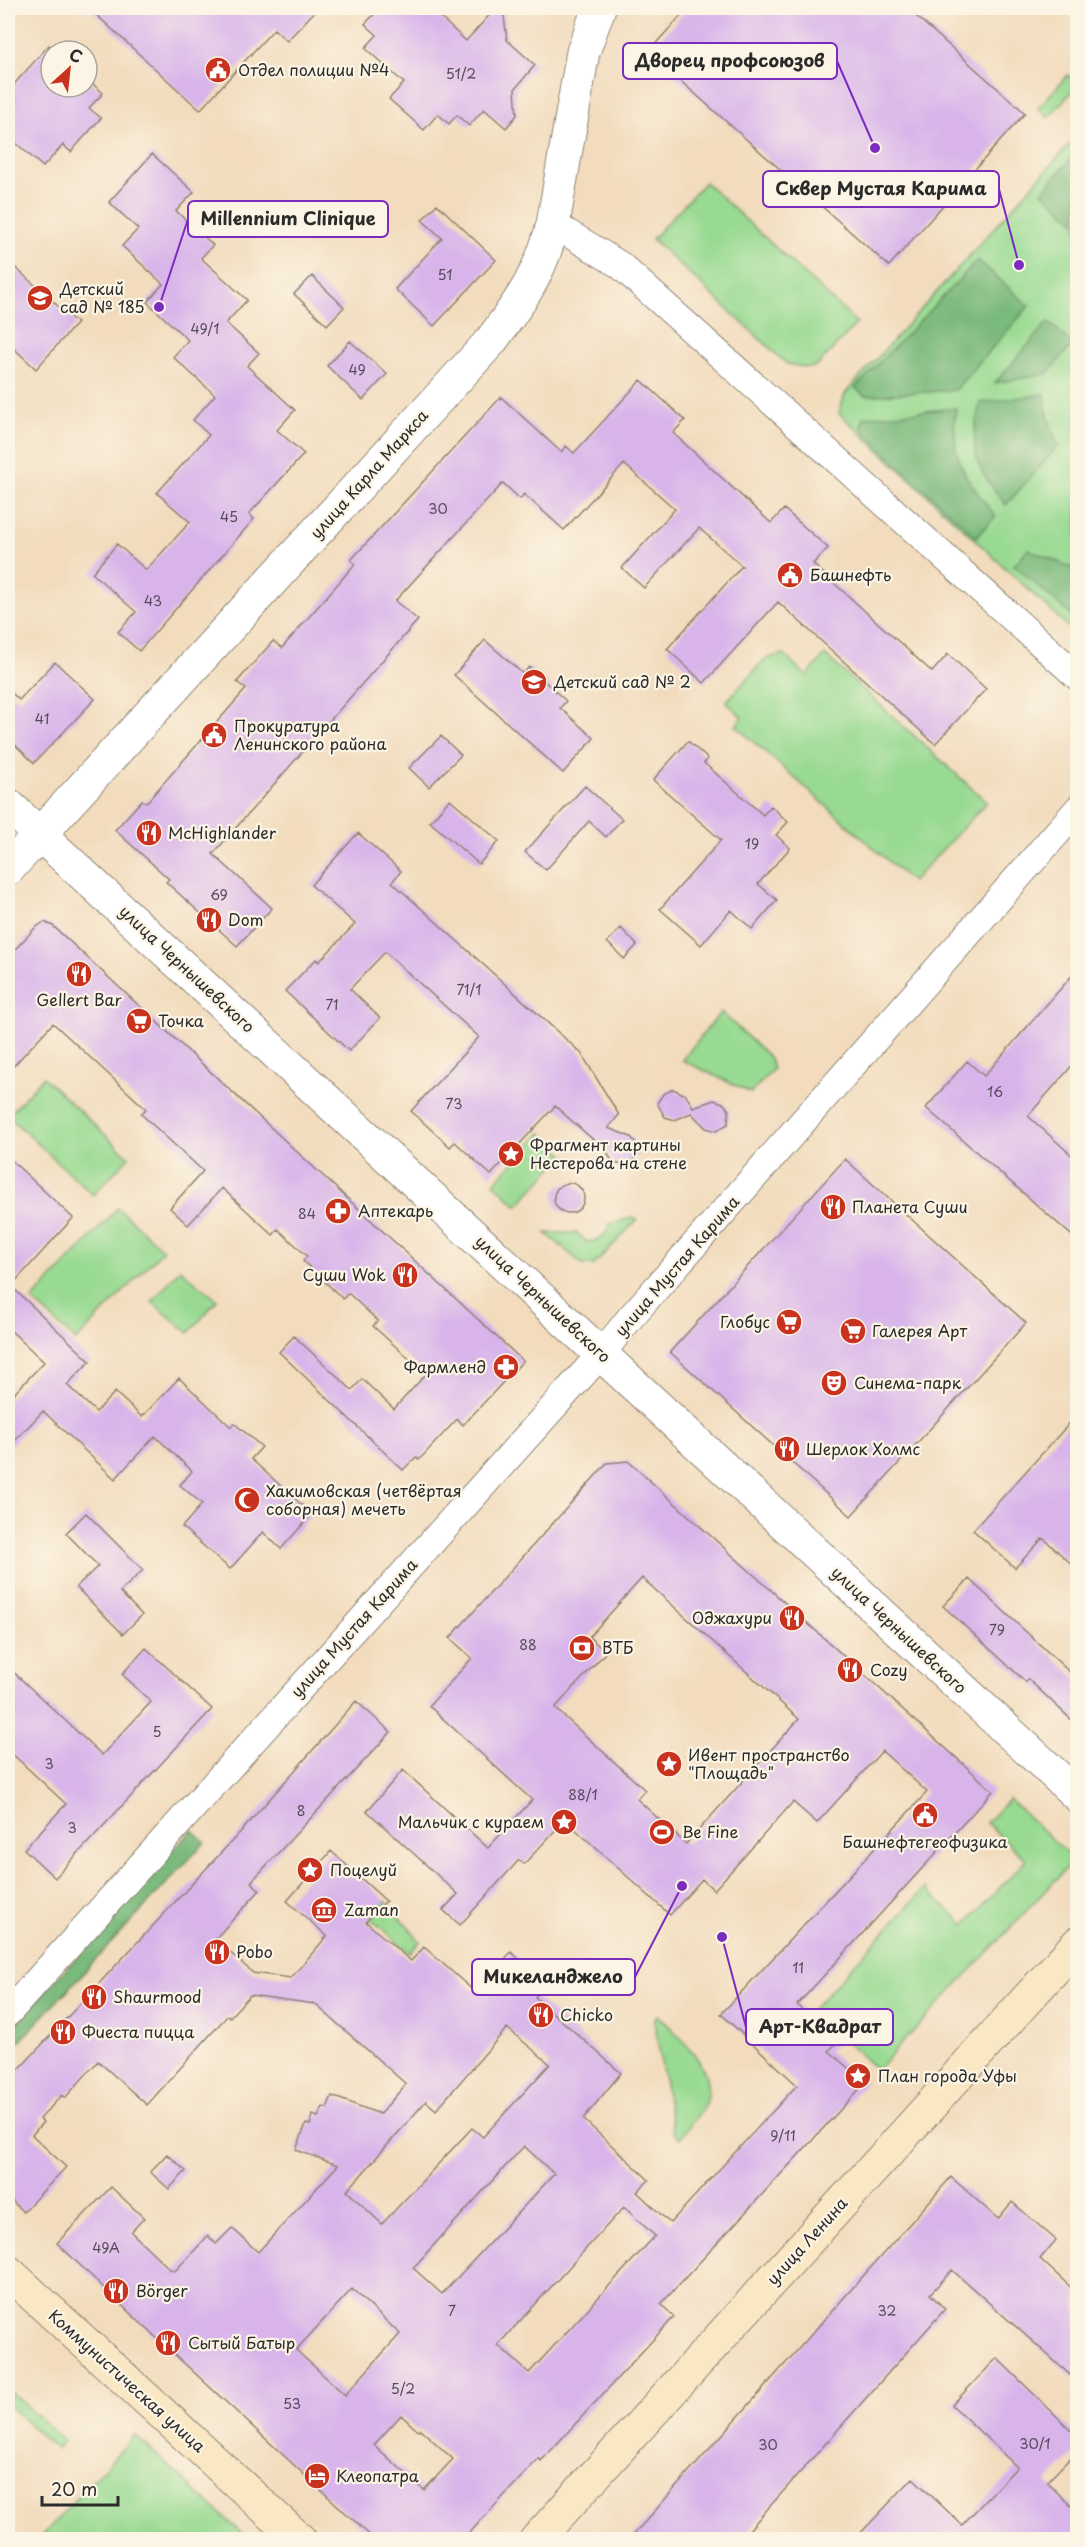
<svg xmlns="http://www.w3.org/2000/svg" width="1085" height="2547" font-family="'Playpen Sans',sans-serif">
<rect width="100%" height="100%" fill="#fcf5e5"/>
<filter id="ink" filterUnits="userSpaceOnUse"><feTurbulence type="fractalNoise" baseFrequency=".0167" numOctaves="2"/><feDisplacementMap in="SourceGraphic" scale="12" xChannelSelector="R" yChannelSelector="G"/><feConvolveMatrix kernelMatrix="1 2 1 2 8 2 1 2 1" color-interpolation-filters="sRGB"/></filter>
<filter id="wash" filterUnits="userSpaceOnUse"><feTurbulence type="fractalNoise" baseFrequency=".008" numOctaves="4" result="noise"/><feDisplacementMap in="SourceGraphic" scale="24" xChannelSelector="R" yChannelSelector="G"/><feGaussianBlur stdDeviation="1.35" result="paint"/><feColorMatrix in="noise" values="0 0 0 0 0 0 0 0 0 0 0 0 0 0 0 0 0 1.4 0 .05"/><feComposite in="paint" operator="in"/></filter>
<g filter="url(#wash)">
<rect width="100%" height="100%" fill="#f2dcbd"/>
<path fill="#98da91" stroke="#62825e" stroke-width="1.5" d="M1068 75 1077 86 1048 118 1038 108Z
M1077 136V635L839 413 845 394Z
M705 182 857 323 818 365 810 368 787 364 652 239Z
M783 654 807 676 825 655 987 802 912 882 736 726 742 717 726 702 765 659Z
M721 1012 770 1058 773 1069 751 1093 682 1060Z
M43 1077 129 1157 93 1195 8 1116Z
M541 1133 564 1155 517 1206 494 1183Z
M118 1208 163 1250 76 1341 32 1300Z
M633 1217 637 1220 594 1265H583L546 1233H577L587 1242 594 1241 606 1234 608 1225Z
M180 1269 217 1300 189 1333 152 1302Z
M1009 1799 1074 1860 877 2070 812 2010 925 1888 965 1925 1026 1860 986 1823Z
M386 1901 420 1941 410 1953 370 1918Z
M658 2015C680 2038 718 2068 705 2104 700 2115 687 2128 680 2138L673 2131 654 2020Z
M11 2392 64 2440 56 2449 8 2405V2396Z
M135 2435 248 2539H39Z"/>
<path fill="#7aba7b" stroke="#527253" stroke-width="1.5" d="M1077 152V223L1042 192Z
M978 260 1029 306 955 390 865 396 855 388Z
M1048 322 1073 344 1047 374 995 383Z
M1045 394 1047 413 1058 446 1006 505C974 465 968 454 980 403Z
M956 408C949 460 965 478 996 516L976 537 897 464 865 433 861 426 864 417Z
M1028 549 1077 570V620L1014 565Z
M192 1830 205 1842 8 2054V2033Z"/>
<g id="blocks">
<path fill="#d8b4ea" fill-rule="evenodd" d="M89 8H318L287 41 274 29 200 110Z
M380 8H430L466 41 496 8H503L507 40 535 65 515 89 517 115 506 128 484 109 469 126 457 115 449 124 438 114 424 130 389 99 404 83 365 48 377 35 365 24Z
M688 8H907L1025 113 889 266 648 52Z
M49 45 55 51H51V87H87V79L103 93 89 108 101 118 71 152 63 145 43 167 8 136V91Z
M152 154 194 192 176 211 213 245 201 258 247 300 226 323 259 353 247 366 295 410 277 430 304 454 249 514 254 519 139 651 118 632 136 612 92 573 117 544 146 570 190 522 157 493 209 435 193 420 215 395 173 357 188 340 147 302 163 284 122 246 138 229 109 202Z
M437 204 496 260 434 326 395 289 442 238 422 220Z
M8 261 77 323 36 369 8 343Z
M312 276 344 307 327 325 294 294Z
M350 341 387 374 363 400 327 366Z
M641 380 685 420 673 433 771 523 784 509 828 548 813 564 932 672 948 654 986 689 935 744 778 602 704 683 667 649 742 566 699 528 644 588 622 568 675 509 624 464 564 530 524 494 520 499 503 483 395 601 418 620 213 854 272 908 237 946 166 882 169 879 115 830 142 800 146 803 246 689 237 682 273 641 282 648 355 564 351 560 501 397 561 452 566 446 574 453Z
M485 640 523 674 529 667 566 701 560 708 594 738 563 773 454 675Z
M55 662 95 699 34 763 8 738V689L19 700Z
M441 736 461 755 429 787 409 768Z
M688 741 708 759 704 763 763 815 771 806 788 822 776 835 790 848 758 884 777 900 752 929 731 910 701 945 660 909 721 840 653 780Z
M585 786 622 819 606 837 589 821 546 870 525 852Z
M450 799 499 841 479 864 430 822Z
M358 833 401 871 392 882 581 1053 619 1115 608 1128 631 1137 637 1144 638 1154 632 1162 624 1165 613 1163 607 1152 555 1106 491 1175 455 1142 450 1147 411 1111 479 1037 385 952 350 989 380 1018 349 1051 285 991 316 959 319 962 355 924 311 885Z
M44 922 53 926 523 1361 463 1425 457 1419 419 1460 416 1457 403 1470 279 1352 294 1336 352 1390 362 1379 394 1409 426 1374 373 1326 378 1321 348 1293 343 1299 303 1261 307 1256 278 1229 273 1235 222 1188 188 1225 170 1208 203 1171 141 1114 146 1109 53 1023 8 1072V957L35 928Z
M621 928 637 945 624 959 607 942Z
M1077 970V1060L1028 1116 1077 1160V1240L926 1108 967 1061 984 1076Z
M673 1089 686 1095 693 1107 714 1100 723 1103 729 1110 728 1124 716 1131 706 1128 691 1113 675 1120 665 1117 657 1103 663 1094Z
M8 1157 73 1218 11 1286 90 1361 67 1385 96 1412 115 1392 142 1417 179 1378 231 1427 234 1423 262 1447 251 1459 312 1514 281 1549 263 1532 230 1569 182 1527 202 1504 180 1485 192 1471 155 1436 115 1479 43 1411 8 1448V1400L44 1362 8 1328Z
M845 1159 1026 1323 851 1516 670 1352Z
M554 1198a15 15 0 1 1 30 0a15 15 0 1 1-30 0Z
M1077 1415V1569L1043 1538 1015 1568 973 1530Z
M628 1461 993 1791 797 2005 837 2042 829 2051 865 2083 661 2304 674 2317 541 2461 539 2458 463 2540H375L131 2314 57 2243 111 2187 144 2218 131 2232 171 2270 175 2271 208 2236 216 2244 232 2228 258 2252 338 2165 296 2150 306 2124 310 2125 313 2115 318 2117 323 2107 327 2108 332 2096 380 2114 406 2084 315 2004 250 1995 230 2017 228 2015 147 2105 98 2061 65 2098 62 2095 40 2119 43 2122 32 2135 66 2167 23 2212 8 2197V2081L245 1827 356 1701 391 1732 251 1882 260 1890 215 1939 253 1973 291 1978 327 1936 287 1901 331 1851 386 1901 366 1922 411 1961 424 1947 475 1992 511 1952 547 1983 535 1997 621 2073 583 2119 649 2180 637 2192 670 2223 797 2085 721 2014 927 1792 882 1751 817 1823 793 1802 714 1890 702 1879 670 1915 565 1820 524 1864 519 1860 460 1925 443 1910 458 1894 367 1811 403 1770 488 1848 532 1800 429 1706 472 1658 450 1638 607 1463ZM642 1578 799 1719 686 1844 637 1799 645 1790 555 1708 606 1652 589 1637ZM507 2028 550 2064 483 2137 472 2128 382 2224 347 2191 426 2101 436 2110ZM524 2146 554 2174 442 2294 413 2268ZM624 2207 655 2236 529 2373 498 2345ZM352 2289 400 2334 345 2395 296 2350ZM401 2415 418 2431 420 2429 453 2459 424 2490 374 2445Z
M86 1513 143 1570 120 1592 142 1615 123 1634 76 1587 98 1566 66 1533Z
M969 1579 1077 1679V1725L1028 1679 1026 1682 943 1606Z
M146 1648 212 1709 55 1878 24 1849 66 1804 8 1750V1667L102 1755 151 1702 122 1674Z
M167 2154 186 2171 169 2189 150 2172Z
M951 2177 998 2219 1012 2202 1056 2240 1040 2259 1077 2293V2381L952 2270 930 2294 945 2309 740 2540H629Z
M997 2358 1077 2436V2451L1047 2482 1077 2512V2529L1067 2540H854L913 2478 962 2525 1017 2467 952 2405Z"/>
</g>
</g>
<g filter="url(#ink)">
<use href="#blocks" fill-opacity="0" stroke="#8e8474" stroke-width="1.5"/>
<g fill="none" stroke-linecap="round" stroke-linejoin="round">
<defs>
<path id="minor" d="M553 224 620 265 1078 677
M8 2013 602 1353 630 1318 1078 809"/>
<path id="tertiary" d="M8 805 1078 1796
M8 869 491 341C522 299 540 275 553 224L583 52 599 8"/>
<path id="secondary" d="M8 2272 300 2540
M536 2540 1078 1943"/>
</defs>
<use href="#minor" stroke="#8e8474" stroke-width="29"/>
<use href="#tertiary" stroke="#8e8474" stroke-width="35"/>
<use href="#secondary" stroke="#8e8474" stroke-width="35"/>
<use href="#minor" stroke="#fff" stroke-width="27"/>
<use href="#tertiary" stroke="#fff" stroke-width="33"/>
<use href="#secondary" stroke="#fae7c3" stroke-width="33"/>
</g>
</g>
<defs>
<symbol id="civic-disc" viewBox="-11 -11 22 22"><circle r="9.5" fill="#c8321e" stroke="#fcf5e5"/><path d="M-.6-6.5H3V-4.5H.6V-3L4-1V1h2V6H-6V1h2V-1L-.6-3ZM-1.2 2.5V6h2.4V2.5Z" fill="#fff"/></symbol>
<symbol id="school-disc" viewBox="-11 -11 22 22"><circle r="9.5" fill="#c8321e" stroke="#fcf5e5"/><path d="M0-5L7-2L0 1L-7-2ZM-4 1L0 2.5L4 1V4Q0 6-4 4Z" fill="#fff"/></symbol>
<symbol id="restaurant-disc" viewBox="-11 -11 22 22"><circle r="9.5" fill="#c8321e" stroke="#fcf5e5"/><path d="M-5-6h1v4h1v-4h1v4h1v-4h1v5L-1.5 .5V6h-2V.5L-5-1ZM5-6V6H3V1.5H1.5Q1.5-4 5-6Z" fill="#fff"/></symbol>
<symbol id="supermarket-disc" viewBox="-11 -11 22 22"><circle r="9.5" fill="#c8321e" stroke="#fcf5e5"/><path d="M-6-5.5h2.5l.6 2H6L4.5 2H-2.5L-4.4-4H-6ZM-1.5 3.2a1.3 1.3 0 1 0 .1 0ZM3 3.2a1.3 1.3 0 1 0 .1 0Z" fill="#fff"/></symbol>
<symbol id="sight-disc" viewBox="-11 -11 22 22"><circle r="9.5" fill="#c8321e" stroke="#fcf5e5"/><path d="M0-6L1.8-2.2L6-1.7L2.9 1.2L3.7 5.4L0 3.3L-3.7 5.4L-2.9 1.2L-6-1.7L-1.8-2.2Z" fill="#fff"/></symbol>
<symbol id="pharmacy-disc" viewBox="-11 -11 22 22"><circle r="9.5" fill="#c8321e" stroke="#fcf5e5"/><path d="M-2-6h4v4h4v4h-4v4h-4v-4h-4v-4h4Z" fill="#fff"/></symbol>
<symbol id="theatre-disc" viewBox="-11 -11 22 22"><circle r="9.5" fill="#c8321e" stroke="#fcf5e5"/><path d="M-5-5.5Q0-4 5-5.5V0Q5 5 0 6Q-5 5-5 0ZM-3.3-2.5H-1v1.5H-3.3ZM1-2.5H3.3v1.5H1ZM-2.8 1Q0 5.5 2.8 1Z" fill="#fff"/></symbol>
<symbol id="mosque-disc" viewBox="-11 -11 22 22"><circle r="9.5" fill="#c8321e" stroke="#fcf5e5"/><path d="M3.5-4.9A6 6 0 1 0 3.5 4.9A5 5 0 1 1 3.5-4.9Z" fill="#fff"/></symbol>
<symbol id="bank-disc" viewBox="-11 -11 22 22"><circle r="9.5" fill="#c8321e" stroke="#fcf5e5"/><path d="M-6-4H6V4H-6ZM0-2.3a2.3 2.3 0 1 0 0 4.6a2.3 2.3 0 1 0 0-4.6Z" fill="#fff"/></symbol>
<symbol id="stadium-disc" viewBox="-11 -11 22 22"><circle r="9.5" fill="#c8321e" stroke="#fcf5e5"/><path d="M0-5a6.5 5 0 1 0 0 10a6.5 5 0 1 0 0-10ZM-3.5-1.8h7v3.6h-7Z" fill="#fff"/></symbol>
<symbol id="museum-disc" viewBox="-11 -11 22 22"><circle r="9.5" fill="#c8321e" stroke="#fcf5e5"/><path d="M0-6L6-3V-2H-6V-3ZM-5-1h2V3h-2ZM-1-1h2V3h-2ZM3-1h2V3H3ZM-6 4H6V6H-6Z" fill="#fff"/></symbol>
<symbol id="hotel-disc" viewBox="-11 -11 22 22"><circle r="9.5" fill="#c8321e" stroke="#fcf5e5"/><path d="M-6-4.5h1.5V1H6V5H4.5V3h-9V5H-6ZM-4 0a1.8 1.8 0 1 1 3.6 0ZM.5 0V-2.5h3Q6-2.5 6 0Z" fill="#fff"/></symbol>
</defs>
<g fill-rule="evenodd">
<use href="#civic-disc" x="203" y="55" width="30" height="30"/>
<use href="#school-disc" x="25" y="283" width="30" height="30"/>
<use href="#civic-disc" x="775" y="560" width="30" height="30"/>
<use href="#school-disc" x="519" y="667" width="30" height="30"/>
<use href="#civic-disc" x="199" y="720" width="30" height="30"/>
<use href="#restaurant-disc" x="134" y="818" width="30" height="30"/>
<use href="#restaurant-disc" x="194" y="905" width="30" height="30"/>
<use href="#restaurant-disc" x="64" y="959" width="30" height="30"/>
<use href="#supermarket-disc" x="124" y="1006" width="30" height="30"/>
<use href="#sight-disc" x="496" y="1139" width="30" height="30"/>
<use href="#restaurant-disc" x="818" y="1192" width="30" height="30"/>
<use href="#pharmacy-disc" x="323" y="1196" width="30" height="30"/>
<use href="#restaurant-disc" x="390" y="1260" width="30" height="30"/>
<use href="#supermarket-disc" x="774" y="1307" width="30" height="30"/>
<use href="#supermarket-disc" x="838" y="1316" width="30" height="30"/>
<use href="#pharmacy-disc" x="491" y="1352" width="30" height="30"/>
<use href="#theatre-disc" x="819" y="1368" width="30" height="30"/>
<use href="#restaurant-disc" x="772" y="1434" width="30" height="30"/>
<use href="#mosque-disc" x="232" y="1485" width="30" height="30"/>
<use href="#restaurant-disc" x="777" y="1603" width="30" height="30"/>
<use href="#bank-disc" x="567" y="1633" width="30" height="30"/>
<use href="#restaurant-disc" x="835" y="1655" width="30" height="30"/>
<use href="#sight-disc" x="654" y="1749" width="30" height="30"/>
<use href="#civic-disc" x="910" y="1800" width="30" height="30"/>
<use href="#sight-disc" x="549" y="1807" width="30" height="30"/>
<use href="#stadium-disc" x="647" y="1817" width="30" height="30"/>
<use href="#sight-disc" x="295" y="1855" width="30" height="30"/>
<use href="#museum-disc" x="309" y="1895" width="30" height="30"/>
<use href="#restaurant-disc" x="202" y="1937" width="30" height="30"/>
<use href="#restaurant-disc" x="79" y="1982" width="30" height="30"/>
<use href="#restaurant-disc" x="526" y="2000" width="30" height="30"/>
<use href="#restaurant-disc" x="48" y="2017" width="30" height="30"/>
<use href="#sight-disc" x="843" y="2061" width="30" height="30"/>
<use href="#restaurant-disc" x="101" y="2276" width="30" height="30"/>
<use href="#restaurant-disc" x="153" y="2328" width="30" height="30"/>
<use href="#hotel-disc" x="302" y="2461" width="30" height="30"/>
</g>
<g text-anchor="middle" stroke-width="4.5" stroke-linejoin="round" paint-order="stroke">
<g font-size="14" fill="#564d5b">
<text x="461" y="79">51/2</text>
<text x="445" y="280">51</text>
<text x="205" y="334">49/1</text>
<text x="357" y="375">49</text>
<text x="438" y="514">30</text>
<text x="229" y="522">45</text>
<text x="153" y="606">43</text>
<text x="42" y="724">41</text>
<text x="752" y="849">19</text>
<text x="219" y="900">69</text>
<text x="469" y="995">71/1</text>
<text x="332" y="1010">71</text>
<text x="995" y="1097">16</text>
<text x="454" y="1109">73</text>
<text x="307" y="1219">84</text>
<text x="997" y="1635">79</text>
<text x="528" y="1650">88</text>
<text x="157" y="1737">5</text>
<text x="49" y="1769">3</text>
<text x="583" y="1800">88/1</text>
<text x="301" y="1816">8</text>
<text x="72" y="1833">3</text>
<text x="798" y="1973">11</text>
<text x="783" y="2141">9/11</text>
<text x="106" y="2253">49А</text>
<text x="452" y="2316">7</text>
<text x="887" y="2316">32</text>
<text x="403" y="2394">5/2</text>
<text x="292" y="2409">53</text>
<text x="1035" y="2449">30/1</text>
<text x="768" y="2450">30</text>
</g>
<g font-size="16" fill="#2b2b2b" stroke="#fcf5e5" text-anchor="start">
<text x="238" y="76">Отдел полиции №4</text>
<text x="60" y="295">Детский<tspan x="60" dy="18">сад № 185</tspan></text>
<text x="810" y="581">Башнефть</text>
<text x="554" y="688">Детский сад № 2</text>
<text x="234" y="732">Прокуратура<tspan x="234" dy="18">Ленинского района</tspan></text>
<text x="168" y="839">McHighlander</text>
<text x="228" y="926">Dom</text>
<text x="79" y="1006" text-anchor="middle">Gellert Bar</text>
<text x="158" y="1027">Точка</text>
<text x="530" y="1151">Фрагмент картины<tspan x="530" dy="18">Нестерова на стене</tspan></text>
<text x="852" y="1213">Планета Суши</text>
<text x="358" y="1217">Аптекарь</text>
<text x="386" y="1281" text-anchor="end">Суши Wok</text>
<text x="770" y="1328" text-anchor="end">Глобус</text>
<text x="872" y="1337">Галерея Арт</text>
<text x="486" y="1373" text-anchor="end">Фармленд</text>
<text x="854" y="1389">Синема-парк</text>
<text x="806" y="1455">Шерлок Холмс</text>
<text x="266" y="1497">Хакимовская (четвёртая<tspan x="266" dy="18">соборная) мечеть</tspan></text>
<text x="772" y="1624" text-anchor="end">Оджахури</text>
<text x="602" y="1654">ВТБ</text>
<text x="870" y="1676">Cozy</text>
<text x="688" y="1761">Ивент пространство<tspan x="688" dy="18">"Площадь"</tspan></text>
<text x="544" y="1828" text-anchor="end">Мальчик с кураем</text>
<text x="682" y="1838">Be Fine</text>
<text x="925" y="1848" text-anchor="middle">Башнефтегеофизика</text>
<text x="330" y="1876">Поцелуй</text>
<text x="344" y="1916">Zaman</text>
<text x="236" y="1958">Pobo</text>
<text x="113" y="2003">Shaurmood</text>
<text x="560" y="2021">Chicko</text>
<text x="82" y="2038">Фиеста пицца</text>
<text x="878" y="2082">План города Уфы</text>
<text x="136" y="2297">Börger</text>
<text x="188" y="2349">Сытый Батыр</text>
<text x="336" y="2482">Клеопатра</text>
</g>
<g font-size="16" fill="#2b2b2b" stroke="#fcf5e5">
<text transform="translate(369 474) rotate(-48)" y="6">улица Карла Маркса</text>
<text transform="translate(187 969) rotate(43)" y="6">улица Чернышевского</text>
<text transform="translate(677 1266) rotate(-49)" y="6">улица Мустая Карима</text>
<text transform="translate(543 1299) rotate(43)" y="6">улица Чернышевского</text>
<text transform="translate(354 1628) rotate(-48)" y="6">улица Мустая Карима</text>
<text transform="translate(899 1630) rotate(43)" y="6">улица Чернышевского</text>
<text transform="translate(807 2241) rotate(-48)" y="6">улица Ленина</text>
<text transform="translate(127 2381) rotate(42)" y="6">Коммунистическая улица</text>
</g>
</g>
<path fill="none" stroke="#7b2cbf" stroke-width="2" d="M875 148L837 61M1019 265L999 189M159 307L188 219M682 1886L635 1977M722 1937L746 2027"/>
<g fill="#7b2cbf" stroke="#fcf5e5" stroke-width="2">
<circle cx="875" cy="148" r="6"/>
<circle cx="1019" cy="265" r="6"/>
<circle cx="159" cy="307" r="6"/>
<circle cx="682" cy="1886" r="6"/>
<circle cx="722" cy="1937" r="6"/>
</g>
<g fill="#fcf5e5" stroke="#7b2cbf" stroke-width="2">
<rect x="623" y="43" width="214" height="36" rx="6"/>
<rect x="763" y="171" width="236" height="36" rx="6"/>
<rect x="188" y="201" width="200" height="36" rx="6"/>
<rect x="472" y="1959" width="163" height="36" rx="6"/>
<rect x="746" y="2009" width="147" height="36" rx="6"/>
</g>
<g font-size="18" text-anchor="middle" font-weight="bold" fill="#2b2b2b">
<text x="730" y="67">Дворец профсоюзов</text>
<text x="881" y="195">Сквер Мустая Карима</text>
<text x="288" y="225">Millennium Clinique</text>
<text x="553" y="1983">Микеланджело</text>
<text x="820" y="2033">Арт-Квадрат</text>
</g>
<rect width="1085" height="2547" fill="none" stroke="#fcf5e5" stroke-width="30"/>
<g transform="translate(69 69) rotate(27)"><circle r="28" fill="#fcf5e5" stroke="#a8a49b" stroke-width="1.5"/>
<path d="M0-4.5L10 22L0 15L-10 22Z" fill="#c8321e"/>
<text y="-9" font-size="16" font-weight="bold" text-anchor="middle" fill="#2b2b2b">С</text>
</g>
<path d="M42 2496v9h76v-9" fill="none" stroke="#2b2b2b" stroke-width="3"/>
<text x="51" y="2496" font-size="18" fill="#2b2b2b" stroke="#fcf5e5" stroke-width="4.5" paint-order="stroke">20 m</text>
</svg>
